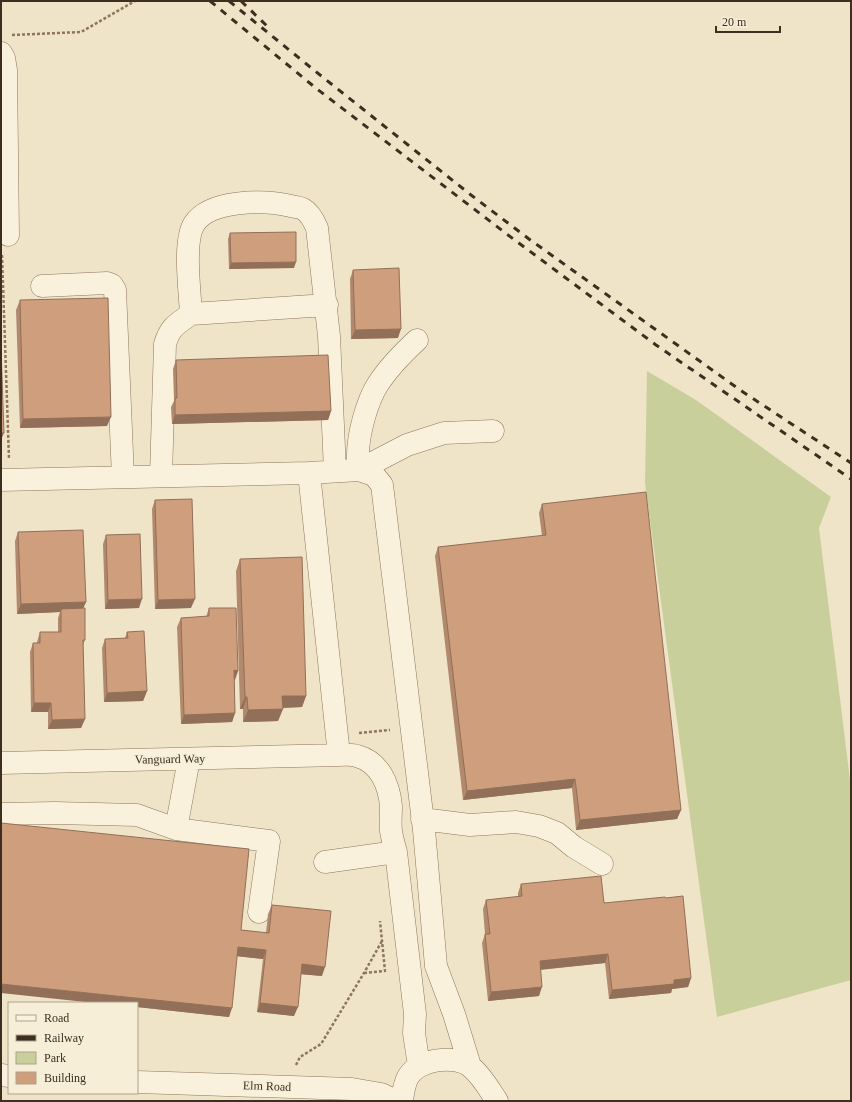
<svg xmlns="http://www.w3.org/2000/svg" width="852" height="1102" font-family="Georgia,serif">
<rect width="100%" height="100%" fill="#f0e4c8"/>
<path fill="#c9cf9b" d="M647 371 696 400 831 497 819 528 851 788V980L717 1017 645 483Z"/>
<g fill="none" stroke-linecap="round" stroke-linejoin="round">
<defs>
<path id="minor" d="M1 53 4 58 6 70 8 235
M42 286 107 283 112 285 115 290 123 477
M191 314C190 292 183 242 194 224 210 199 265 200 291 206 294 207 299 207 303 209 310 213 314 221 317 228L329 336 335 471
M417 340C403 353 389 367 378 384 367 401 358 434 358 455 357 460 358 465 359 470L407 445 444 433 493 431
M309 473 339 755
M161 476 165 344C170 327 177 324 191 314L327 305
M1 480 309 473 359 470 374 475 382 485 424 830 436 966 454 1014 470 1066
M189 759 176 829 269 841 259 912
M1 763 339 755C345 755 352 754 357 756 380 762 389 785 391 806 391 815 390 823 391 831 392 838 394 845 396 852L415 1014 414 1033 419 1066
M1 814 55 813 137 815 176 829
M422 819 470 825 516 822 539 826 557 833 574 847 602 864
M325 862 396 852
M1 1075 9 1076
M137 1082 352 1089 381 1094 396 1101
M402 1101C403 1093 404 1084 408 1077 418 1059 455 1054 471 1067 482 1076 489 1089 497 1101"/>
</defs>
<use href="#minor" stroke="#8d765c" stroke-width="23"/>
<path stroke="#8d765c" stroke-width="2.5" stroke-dasharray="3 2" stroke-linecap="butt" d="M12 35 81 32 135 1
M2 255 9 459
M359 733 390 730
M364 973 385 971 380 921
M296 1065 300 1057 321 1044 364 973 382 941"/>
<use href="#minor" stroke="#faf1dc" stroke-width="22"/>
<path stroke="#3d2e20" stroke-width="3" stroke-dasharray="7 7" stroke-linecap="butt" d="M210 1 317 89 508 235 656 345 851 479
M229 1 315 71 471 195 529 239 743 392 851 463
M241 1 267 26"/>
</g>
<path fill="#b2896c" d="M230 233 294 268 229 269 228 239Z
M353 270 398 338 351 339 350 279Z
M20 300 107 426 20 428 16 310Z
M176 360 331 411 328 420 172 424 171 407 174 401 173 369Z
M155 500 191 608 155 609 152 509Z
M542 504 681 810 677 819 576 830 572 788 463 800 435 556 438 547 542 536 539 513Z
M18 532 86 602 83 608 85 640 83 645 85 719 81 728 48 729V712H31L30 652 33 643H37V642L40 632H58V618L60 612 17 614 15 541Z
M106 535 139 608 105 609 103 544Z
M240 559 306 696 302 707 283 708 278 721 243 722V709H240L236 571Z
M209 608 238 671 234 680 235 713 232 722 181 724 177 627 181 618 206 617Z
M127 632 147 691 143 701 104 702 102 648 105 639 125 638Z
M521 884 604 903 691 978 688 987 672 989 671 993 609 999 605 963 540 970 539 996 488 1001 482 943 485 934 483 909 486 900 518 897V893Z
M272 905 322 976 301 974 294 1016 257 1012 263 959 237 956 229 1017 137 1007V1003L241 930 266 933 268 914Z"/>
<path fill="#916f58" d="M296 262 294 268 229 269 231 263Z
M401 329 398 338 351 339 355 330Z
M331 411 328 420 172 424 175 415Z
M111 417 107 426 20 428 23 419Z
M1 433H4L1 440Z
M142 599 139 608 105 609 108 600Z
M195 599 191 608 155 609 158 600Z
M86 602 82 611 61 609 60 612 17 614 21 604Z
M234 670 238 671 235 680H231Z
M147 691 143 701 104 702 107 693Z
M282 696H306L302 707 278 708Z
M245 697H247L243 709H240Z
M34 703H51L48 712H31Z
M283 709 278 721 243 722 248 710Z
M235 713 232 722 181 724 184 715Z
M85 719 81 728 48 729 52 720Z
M575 779 572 788 463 800 467 791Z
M681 810 677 819 576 830 580 820Z
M238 947 266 950 263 959 235 956Z
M608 954 605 963 536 970 540 961Z
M302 964 325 967 322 976 299 974Z
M691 978 688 987 672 989 671 993 609 999 612 990 674 980Z
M1 984 232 1008 229 1017 137 1007V1003H95L1 993Z
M542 987 539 996 488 1001 491 992Z
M260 1003 298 1007 294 1016 257 1012Z"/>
<path fill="#cf9f7d" stroke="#916f58" d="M296 232V262L231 263 230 233Z
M399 268 401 329 355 330 353 270Z
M108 298 111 417 23 419 20 300Z
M1 348 4 433H1Z
M328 355 331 411 175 415V398H177L176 360Z
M646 492 681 810 580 820 575 779 467 791 438 547 546 535 542 504Z
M192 499 195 599 158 600 155 500Z
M83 530 86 602 21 604 18 532Z
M140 534 142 599 108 600 106 535Z
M302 557 306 696H282L283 709 248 710 247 697H245L240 559Z
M85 608V640H83L85 719 52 720 51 703H34L33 643H40V632H61V609Z
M209 608H236L238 671 234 670 235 713 184 715 181 618 209 616Z
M144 631 147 691 107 693 105 639 128 638 127 632Z
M1 823 249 849 241 930 269 933 272 905 331 911 325 967 302 964 298 1007 260 1003 266 950 238 947 232 1008 1 984Z
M601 876 604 903 665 897 666 898 683 896 691 978 674 980V984L612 990 608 954 540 961 542 987 491 992 485 934H490L486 900 522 896 521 884Z"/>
<g text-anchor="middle" stroke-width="3" stroke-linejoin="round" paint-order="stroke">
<g font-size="12" fill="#3d2e20" stroke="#f7eed8">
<text transform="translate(170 759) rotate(-1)" y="4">Vanguard Way</text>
<text transform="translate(267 1086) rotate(2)" y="4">Elm Road</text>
</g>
</g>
<rect width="852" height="1102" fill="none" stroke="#3d2e20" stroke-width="4"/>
<rect x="8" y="1002" width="130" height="92" fill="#f7eed8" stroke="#ada18e"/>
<rect x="16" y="1015" width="20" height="6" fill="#faf1dc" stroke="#ada18e"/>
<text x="44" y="1022" font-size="12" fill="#3d2e20">Road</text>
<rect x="16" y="1035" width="20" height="6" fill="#3d2e20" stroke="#ada18e"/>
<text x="44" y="1042" font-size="12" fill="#3d2e20">Railway</text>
<rect x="16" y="1052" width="20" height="12" fill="#c9cf9b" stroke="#ada18e"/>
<text x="44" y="1062" font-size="12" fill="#3d2e20">Park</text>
<rect x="16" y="1072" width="20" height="12" fill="#cf9f7d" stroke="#ada18e"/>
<text x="44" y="1082" font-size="12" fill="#3d2e20">Building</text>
<path d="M716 26v6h64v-6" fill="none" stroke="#3d2e20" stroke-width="2"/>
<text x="722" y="26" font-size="12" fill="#3d2e20" stroke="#f7eed8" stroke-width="3" paint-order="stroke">20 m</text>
</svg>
